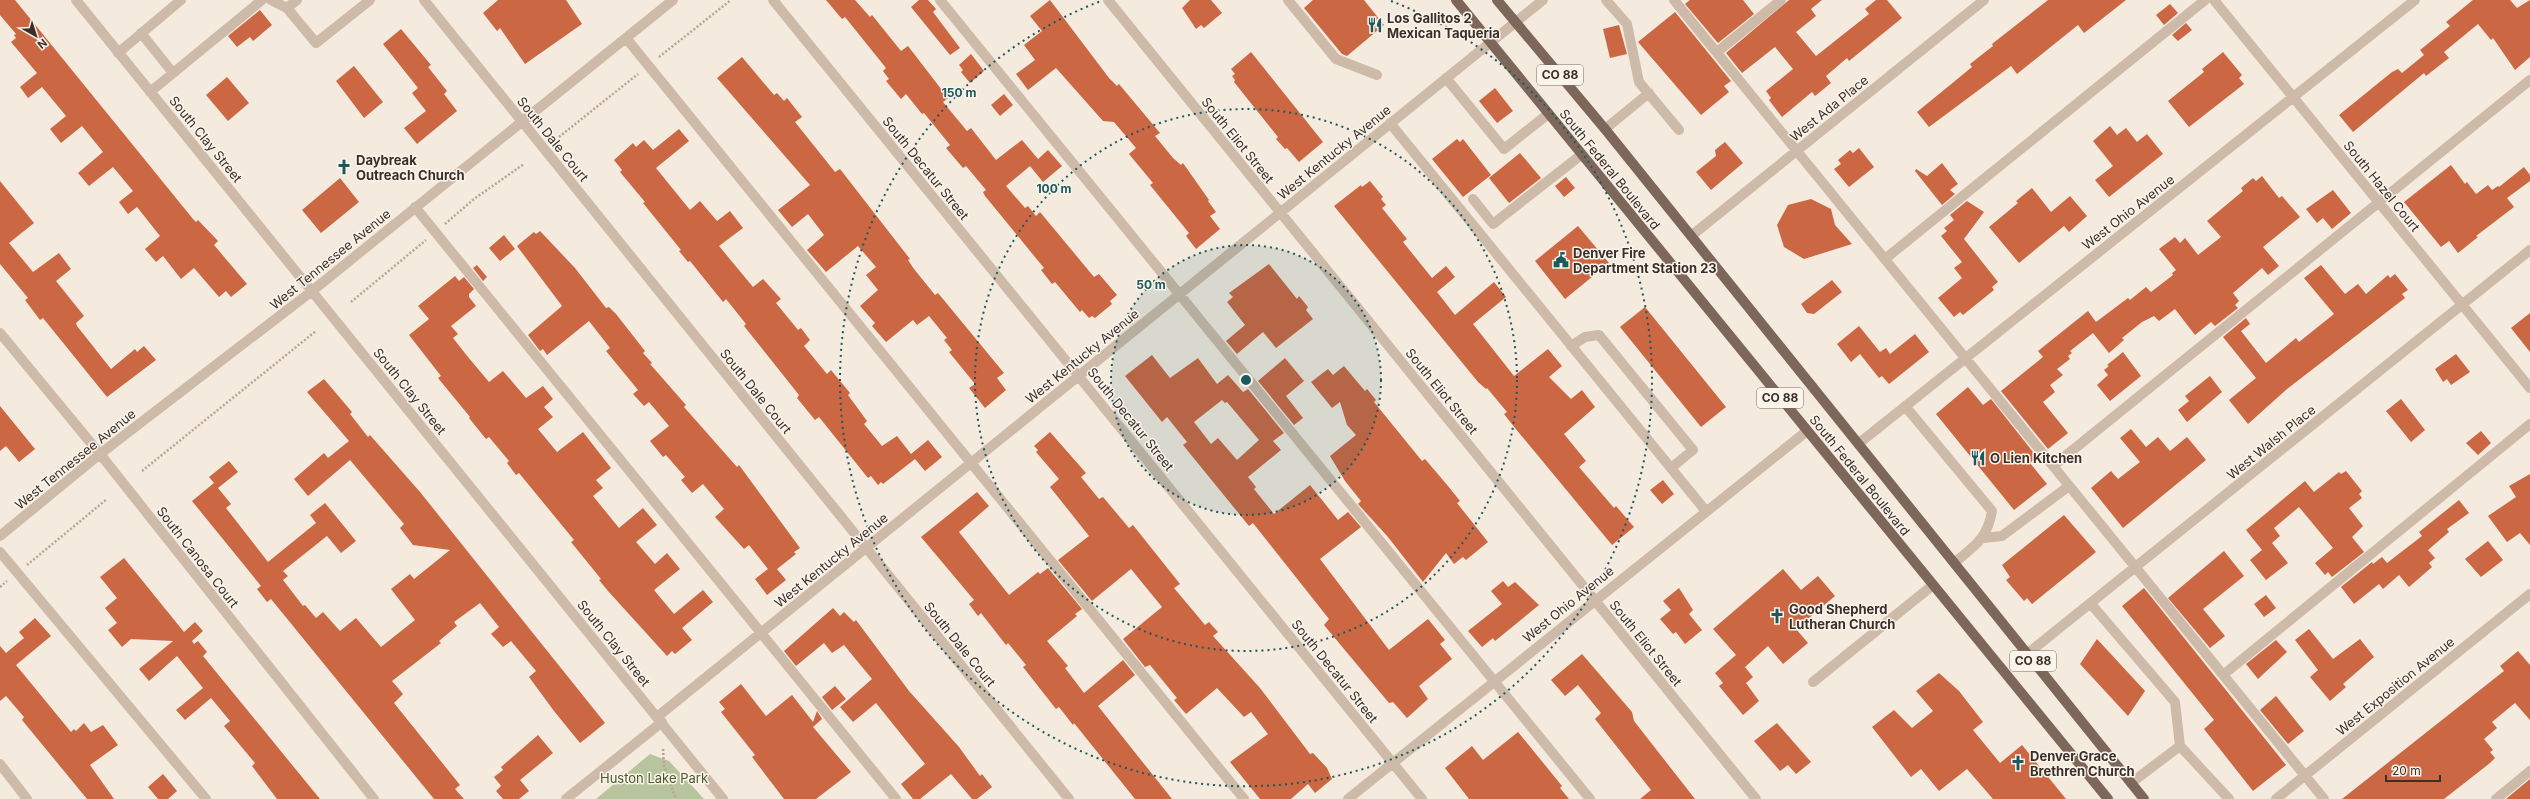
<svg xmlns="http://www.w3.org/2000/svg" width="2530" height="799" font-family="Inter,sans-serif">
<rect width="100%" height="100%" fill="#f4eade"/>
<path fill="#b7c49d" d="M650 754 669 761 704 799H596Z"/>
<path fill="#cc6744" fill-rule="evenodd" d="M0 0H15L193 219 196 222 198 220 218 241 214 245 247 284 231 297 226 291 219 297 194 268 181 279 163 256 156 262 145 249 160 236 137 207 128 214 119 202 133 191 113 167 89 186 78 173 103 152 82 126 61 143 50 129 66 116 42 87 28 98 20 87 37 73 11 42 16 38 14 35 16 34 0 15Z
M498 0H566L582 24 525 64 500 28 497 31 483 13Z
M826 0H855L870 17 872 15 901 51 908 46 948 98 943 102 967 131 971 128 996 160 1022 140 1038 159 1048 150 1062 166 1043 182 1030 166 1006 186 1025 208 1028 206 1036 216 1040 212 1094 277 1099 274 1117 295 1110 301 1112 304 1095 318 1092 316 1089 318 1082 310 1080 312 1055 282 1052 284 1041 270 1044 268 985 196 983 192 986 190 966 166 963 168 946 148 950 145 924 113 922 114 906 94 901 99 886 81 889 79 883 71 886 68 845 17 842 19Z
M919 0H928L936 9 933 12 960 48 950 55 911 7Z
M1050 0 1109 78 1117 86 1119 84 1160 133 1155 136 1173 158 1181 165 1183 163 1209 200 1208 201 1216 212 1210 216 1220 229 1196 249 1186 236 1189 233 1150 185 1153 183 1129 154 1136 148 1114 122 1103 121 1056 68 1028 90 1016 74 1035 60 1024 45 1042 31 1030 16Z
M1190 0H1211L1222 13 1204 28 1201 25 1196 29 1182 8Z
M1313 0H1364L1384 25 1347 56 1342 54 1304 8Z
M1690 0H1743L1754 14 1718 43 1685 4Z
M1789 0H1822L1811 9 1816 16 1796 32 1816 56 1869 14 1865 9 1876 0H1887L1902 18 1849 61 1847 58 1826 76 1831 83 1815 96 1812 92 1782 117 1769 100 1771 98 1766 91 1793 69 1775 47 1742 73 1726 53Z
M2048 0H2126L2084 33 2078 25 2017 74 2011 66 1929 127 1917 112 1972 67 1970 64 1993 46 1992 44Z
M2473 0H2510L2517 8 2530 0V57L2515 70 2493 38 2491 40 2478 24 2444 52 2449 58 2426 76 2424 73 2353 132 2339 115 2392 72 2398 69 2402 73 2424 55 2420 50 2450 26 2446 22Z
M2170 4 2178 13 2164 25 2156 15Z
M260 10 272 25 253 41 250 37 237 47 228 36Z
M1675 12 1731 81 1724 86 1729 92 1701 115 1638 42Z
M2186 23 2192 30 2178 41 2172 35Z
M1619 25 1627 54 1610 58 1603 29Z
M401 29 431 65 428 67 447 91 444 94 457 111 417 144 404 128 426 111 412 93 418 88 383 44Z
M1251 52 1323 142 1299 162 1287 148 1285 149 1276 139 1278 137 1234 82 1235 80 1232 76 1235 74 1231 69Z
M2223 52 2242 75 2239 78 2244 84 2189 127 2168 101 2204 72 2202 69Z
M971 54 984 71 970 83 961 72 963 70 959 65Z
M742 57 774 95 777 93 784 101 787 98 802 117 795 122 835 172 840 169 910 259 908 260 914 269 935 295 938 293 1004 373 997 378 1006 390 985 408 969 388 975 384 949 352 952 350 944 340 947 338 929 316 917 325 913 320 886 342 872 326 875 323 860 306 878 290 866 275 876 267 858 246 826 272 807 250 824 235 808 214 792 227 778 210 810 185 717 78Z
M354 66 383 102 364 118 336 81Z
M227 77 249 103 228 121 206 95Z
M1495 88 1513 111 1497 123 1479 101Z
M1004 94 1013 105 1000 116 991 105Z
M2110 126 2117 135 2126 128 2137 142 2147 134 2163 154 2109 197 2095 180 2113 166 2093 141Z
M679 129 689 141 656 168 690 210 700 201 717 221 730 211 743 228 719 246 753 287 763 279 781 299 776 303 798 330 801 328 810 340 804 346 827 374 831 370 850 393 848 395 867 421 864 424 882 446 897 436 911 454 928 440 942 457 925 471 915 459 883 484 881 482 878 485 871 476 868 478 819 417 815 420 797 398 799 395 744 326 746 324 726 299 723 302 690 261 688 262 679 251 681 250 643 203 645 202 620 172 622 170 614 160 633 143 636 147 644 140 653 150Z
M1457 139 1460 142 1463 139 1491 175 1463 197 1432 159Z
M1725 142 1743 163 1711 190 1696 172 1716 156 1715 150Z
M1859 148 1874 167 1849 187 1834 169 1841 164 1838 160 1850 150 1853 153Z
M1520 153 1541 178 1509 203 1489 178Z
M1942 163 1958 184 1950 190 1955 194 1942 205 1915 171 1916 169 1927 176Z
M2451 165 2465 184 2467 182 2476 194 2488 185 2492 190 2498 186 2499 187 2524 167 2530 175V181L2507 198 2514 207 2476 236 2478 237 2458 253 2449 241 2441 247 2404 202Z
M2262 176 2279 198 2282 196 2300 217 2263 247 2279 266 2268 275 2262 268 2233 293 2239 301 2235 305 2238 308 2215 326 2211 322 2195 335 2175 309 2159 321 2154 316 2142 322 2122 338 2124 340 2109 353 2093 333 2070 351 2072 353 2068 356 2070 359 2057 369 2063 375 2050 385 2055 392 2043 402 2068 433 2048 449 2001 391 2043 357 2038 351 2088 311 2096 322 2128 298 2130 300 2146 287 2151 292 2173 275 2172 273 2176 270 2159 249 2175 237 2180 243 2185 238 2198 255 2221 237 2207 221 2243 191 2241 188 2253 178 2256 181Z
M1566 177 1575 188 1564 197 1555 186Z
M340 178 359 202 321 233 302 210Z
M0 181 34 223 9 243 33 272 59 253 71 269 56 281 84 316 76 323 77 326 111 369 135 349 137 352 144 346 156 360 107 397 43 318 40 320 25 300 28 298 0 264Z
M1370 181 1383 197 1381 199 1386 205 1382 208 1407 239 1403 242 1432 278 1446 266 1455 277 1437 292 1455 315 1494 282 1506 297 1473 324 1514 376 1548 349 1562 366 1549 377 1571 399 1582 390 1595 407 1564 434 1586 461 1579 467 1614 508 1616 506 1634 527 1612 545 1515 428 1504 414 1507 412 1487 388 1486 389 1478 382 1334 206 1361 185 1362 187Z
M2032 188 2051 212 2070 196 2087 216 2069 232 2064 226 2019 263 1989 227 2018 203 2016 201Z
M2333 190 2351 213 2332 229 2323 218 2317 223 2306 209Z
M1811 199 1831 209 1835 225 1852 244 1804 259 1784 247 1777 225 1788 205Z
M1967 201 1984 212 1964 239 1998 282 1992 287 1994 290 1963 315 1960 312 1954 317 1938 298 1962 278 1954 268 1962 262 1941 236 1947 231 1944 228 1954 220 1950 215Z
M1578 226 1609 263 1565 299 1535 261Z
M540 231 575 268 606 308 609 307 616 314 645 351 643 353 652 363 650 364 686 405 684 407 737 467 739 465 800 548 794 552 796 554 777 569 786 580 767 595 755 579 768 569 749 545 744 549 715 517 724 509 703 484 692 493 681 480 685 477 666 455 663 457 650 441 669 426 649 402 644 406 633 394 638 390 606 351 610 348 589 321 547 355 543 349 540 351 528 335 562 306 517 246 534 232 536 234Z
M504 235 515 249 500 261 489 248Z
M1269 264 1297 299 1299 296 1308 307 1306 310 1313 319 1276 348 1263 332 1237 354 1226 341 1245 325 1227 302 1233 297 1229 293Z
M477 265 487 277 483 281 473 268Z
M2321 265 2345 294 2358 284 2366 294 2388 275 2390 278 2395 274 2408 290 2402 294 2405 298 2287 389 2248 424 2229 400 2256 378 2223 337 2246 318 2250 324 2241 331 2266 363 2296 338 2299 342 2334 314 2304 278Z
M455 276 459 281 464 277 474 289 469 294V297L476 306 451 326 458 334 453 338 468 357 489 382 503 371 526 398 543 386 553 399 544 407 553 417 538 429 557 452 583 432 611 468 596 480 603 488 593 496 619 528 643 508 657 525 636 542 655 564 667 553 680 569 654 590 674 614 703 590 713 602 682 628 692 640 675 654 672 651 667 656 608 591 599 580 601 579 571 542 574 540 519 473 516 475 507 463 509 461 489 437 486 439 469 418 470 417 438 378 441 376 409 335 429 319 418 306Z
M1832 280 1842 292 1814 314 1807 313 1801 304Z
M1645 307 1726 407 1701 427 1620 327Z
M2530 313V352L2511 328Z
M1859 326 1880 352 1886 348 1890 354 1915 334 1929 352 1889 384 1882 376 1879 378 1860 354 1851 362 1837 344Z
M2123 352 2141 376 2110 401 2097 385 2108 375 2104 370 2109 366 2107 365Z
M2456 354 2470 372 2451 385 2447 379 2443 382 2435 369Z
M1152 355 1170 378 1198 358 1217 384 1228 375 1243 392 1248 389 1284 433 1273 441 1281 450 1248 477 1256 487 1254 489 1274 514 1310 485 1338 520 1348 512 1361 527 1320 559 1389 650 1428 619 1445 640 1440 644 1452 659 1419 686 1428 699 1407 718 1393 702 1389 703 1324 625 1329 619 1253 523 1249 526 1183 445 1187 442 1167 417 1162 422 1125 376ZM1222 400 1225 403 1227 402 1259 440 1237 460 1218 438 1211 444 1194 422Z
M1285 358 1304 381 1286 396 1303 418 1294 425 1258 381Z
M1344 366 1365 391 1367 389 1376 400 1374 402 1422 461 1425 459 1448 486 1460 501 1457 503 1488 542 1466 560 1463 557 1454 564 1446 553 1423 582 1388 537 1358 504 1361 501 1345 481 1330 456 1356 435 1347 425 1340 402 1332 408 1311 382 1328 369 1333 375Z
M2210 376 2222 392 2187 422 2178 410 2189 401 2185 396Z
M324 379 352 412 350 414 368 437 370 435 420 492 605 723 589 736 580 743 554 711 529 677 536 671 511 641 503 647 491 634 499 627 480 603 454 622 457 626 439 641 441 643 392 681 403 694 394 703 460 785 455 789 464 799H434L271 599 267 602 257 589 261 586 192 501 214 483 209 477 229 461 238 472 218 488 231 504 226 508 268 562 316 523 310 515 325 503 356 541 341 553 327 536 283 571 288 576 283 580 303 606 305 605 316 618 323 612 340 631 356 618 381 647 415 620 391 589 410 574 414 579 450 550 413 545 400 528 404 524 350 460 308 496 294 479 324 453 328 458 349 441 307 392Z
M1968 387 1983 405 1991 399 2037 457 2030 463 2047 484 2014 510 1936 414Z
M2401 399 2425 430 2411 442 2386 411Z
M0 406 35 449 19 462 6 446 0 451Z
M2131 429 2146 447 2158 437 2170 451 2187 437 2206 460 2123 528 2091 488 2111 471 2118 479 2140 462 2120 438Z
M2481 431 2491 443 2478 455 2466 443Z
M1050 432 1086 473 1081 477 1099 499 1103 497 1129 528 1133 525 1180 584 1174 588 1195 613 1205 625 1209 622 1218 632 1213 636 1260 688 1310 754 1313 753 1327 768 1332 779 1315 793 1308 784 1291 799H1260L1230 762 1268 734 1251 712 1244 717 1217 688 1186 714 1174 700 1177 698 1150 665 1145 667 1123 639 1162 607 1131 569 1092 601 1058 560 1089 536 1050 487 1059 479 1036 452 1038 450 1034 446Z
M2346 471 2362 491 2359 494 2362 498 2349 508 2363 526 2352 537 2364 552 2332 577 2328 572 2325 575 2315 563 2333 548 2299 507 2274 528 2280 536 2272 543 2288 563 2266 580 2250 560 2262 550 2246 530 2305 481 2314 492 2339 472 2341 474Z
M2530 474V545L2520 533 2507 542 2488 516 2516 497 2509 486Z
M1663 480 1674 494 1662 504 1650 490Z
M977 492 989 506 959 532 1009 595 1038 572 1040 574 1048 568 1082 609 1075 614 1077 616 1047 641 1068 666 1065 668 1084 693 1123 660 1135 675 1098 706 1172 799H1135L1074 723 1073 725 1059 707 1056 709 1023 667 1026 665 1008 643 1006 645 981 613 978 616 969 604 974 600 921 537Z
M2459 500 2469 513 2447 529 2449 532 2428 550 2435 558 2429 563 2432 567 2409 587 2399 575 2383 589 2379 584 2354 604 2341 587 2372 562 2373 564 2382 557 2387 563 2422 536 2419 532Z
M2064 515 2096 552 2032 604 2027 598 2024 601 2006 580 2010 577 2002 565Z
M2488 541 2503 560 2481 577 2465 559Z
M2224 551 2244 576 2203 609 2225 636 2210 648 2168 598Z
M124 558 184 632 195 622 203 631 192 641 194 644 198 641 207 652 203 656 320 799H277L252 766 255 763 224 726 230 721 211 698 185 720 176 710 203 688 177 656 149 681 139 669 173 641 131 639 122 647 108 630 117 623 105 608 117 598 100 577Z
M1783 569 1801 590 1818 576 1835 596 1796 629 1808 643 1783 664 1768 646 1745 667 1753 677 1746 683 1759 701 1743 715 1719 686 1723 683 1715 673 1736 655 1713 629Z
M1503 581 1508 587 1515 582 1539 605 1495 641 1493 638 1482 647 1468 631 1502 604 1491 591Z
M1679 588 1693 610 1689 614 1702 630 1685 644 1676 632 1673 634 1660 619 1671 610 1663 601Z
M2144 588 2286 765 2253 791 2204 729 2214 720 2122 606Z
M2266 595 2276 608 2264 617 2254 604Z
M833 608 840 616 844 612 854 622 856 620 909 691 959 747 980 776 982 774 992 787 977 799H972L951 774 920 799H913L901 784 925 764 876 703 853 722 840 707 872 679 844 645 832 653 824 643 796 666 784 651Z
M35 618 51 636 16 665 71 732 74 729 76 731 84 723 91 732 103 725 118 745 90 765 114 799H87L22 720 24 717 6 696 0 701V646L6 653 24 638 19 632Z
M2309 629 2333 659 2360 639 2374 657 2343 684 2346 687 2330 701 2310 677 2318 670 2295 640Z
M2097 639 2145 691 2128 716 2080 664Z
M2276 640 2287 652 2258 679 2246 664Z
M2518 651 2530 665V720L2515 703 2492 722 2497 728 2484 739 2493 750 2490 752 2495 758 2490 763 2444 799H2342L2504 671 2500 666Z
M1582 654 1632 712 1634 721 1695 799H1640L1651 790 1595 719 1601 713 1578 685 1565 696 1551 680Z
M1939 673 1959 691 1983 722 1973 730 2000 763 2022 745 2066 799H1993L1967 769 1939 791 1921 769 1911 777 1872 727 1894 710 1912 728 1933 711 1916 691Z
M741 684 766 716 792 695 813 722 817 711 822 719 813 727 851 772 816 799H784L752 757 755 755 721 712 725 709 719 702Z
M835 686 846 699 832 710 822 697Z
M2276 696 2304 731 2288 744 2260 710Z
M1777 723 1811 762 1796 774 1788 765 1780 771 1754 741Z
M1518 732 1562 786 1560 788 1569 799H1469L1445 768 1472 746 1483 760Z
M538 735 553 753 520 780 529 791 519 799H503L496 791 501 786 494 777 503 770 501 767Z
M163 774 177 791 168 799H158L148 787Z
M2530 779V799H2506Z"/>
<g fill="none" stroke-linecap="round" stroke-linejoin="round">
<path stroke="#b9a493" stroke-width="2.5" stroke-dasharray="2 2" stroke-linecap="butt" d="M659 57 731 0
M559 137 638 74
M445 224 474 199 524 164
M351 302 426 240
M142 471 316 331
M27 565 107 499
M0 587 7 581
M663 749 664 766 676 799"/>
<path stroke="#cdbaa9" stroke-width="10" d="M76 0 723 799
M271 0 287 8 297 0
M424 0 1069 799
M773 0 1422 799
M940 0 1590 799
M1108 0 1756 799
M1288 0 1336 59 1377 75
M1606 0 1627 24 1639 82 1679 130
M1674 0 2324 799
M2214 0 2530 388
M287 8 316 43 370 0
M141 33 173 73
M626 38 1244 799
M1717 52 1781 0
M118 53 181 0
M1446 78 1504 149 1548 114
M150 92 262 0
M1390 123 1705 510
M1605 129 1649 93
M1473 199 1493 224 1581 155
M415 207 896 799
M1691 236 1984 0
M1885 259 2205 0
M0 333 100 454 374 799
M1571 346 1585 337 1599 335 1693 450 1671 468
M1905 406 1992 511C1987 540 1974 546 1954 563
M1858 444 2415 0
M2053 466 2530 80
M0 536 100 454 312 291 673 0
M1984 538 2002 536 2069 486
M0 552 206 799
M2091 604 2175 702 2180 746 2131 783
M2027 654 2530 250
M2223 675 2530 424
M1813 682 1933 585
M657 717 1543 0
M2180 746 2229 799
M0 764 27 799
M566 799 662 722
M1348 799 1807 431
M2276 799 2530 594
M2496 799 2530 771"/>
<path stroke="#7d665a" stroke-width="10" d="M1456 0 2108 799
M1497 0 1605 129 2144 799"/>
</g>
<circle cx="1246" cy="380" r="135" fill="#1c595f" fill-opacity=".12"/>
<g fill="none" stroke="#1c595f" stroke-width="2" stroke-dasharray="2 4">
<circle cx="1246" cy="380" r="135"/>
<circle cx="1246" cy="380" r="271"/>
<path d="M1391 1A406 406 0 1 1 1101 1"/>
</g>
<defs>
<symbol id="restaurant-bare" viewBox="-9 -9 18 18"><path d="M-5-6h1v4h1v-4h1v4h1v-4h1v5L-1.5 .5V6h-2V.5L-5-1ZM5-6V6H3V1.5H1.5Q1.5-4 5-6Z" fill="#1c595f" stroke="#fbf4eb" stroke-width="2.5" paint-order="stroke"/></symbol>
<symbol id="church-bare" viewBox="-9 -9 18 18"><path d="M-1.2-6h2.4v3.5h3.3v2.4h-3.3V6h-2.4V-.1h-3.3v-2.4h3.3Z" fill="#1c595f" stroke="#fbf4eb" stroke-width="2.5" paint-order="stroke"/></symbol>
<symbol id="civic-bare" viewBox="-9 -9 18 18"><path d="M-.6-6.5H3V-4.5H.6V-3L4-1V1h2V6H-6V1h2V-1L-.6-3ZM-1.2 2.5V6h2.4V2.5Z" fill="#1c595f" stroke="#fbf4eb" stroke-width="2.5" paint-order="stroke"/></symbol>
</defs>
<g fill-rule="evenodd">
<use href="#restaurant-bare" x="1364" y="14" width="22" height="22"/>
<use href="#church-bare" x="333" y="156" width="22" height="22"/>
<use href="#civic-bare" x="1550" y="249" width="22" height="22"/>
<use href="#restaurant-bare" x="1967" y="447" width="22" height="22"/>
<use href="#church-bare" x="1766" y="605" width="22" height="22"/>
<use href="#church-bare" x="2007" y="752" width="22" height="22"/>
</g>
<g text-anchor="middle" stroke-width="3" stroke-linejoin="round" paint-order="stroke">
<g fill="#fbf4eb" stroke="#746a63" stroke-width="1">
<rect x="1537" y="65" width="46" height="20" rx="3"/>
<rect x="1757" y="388" width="46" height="20" rx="3"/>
<rect x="2010" y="651" width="46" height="20" rx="3"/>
</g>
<g font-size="12" font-weight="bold" fill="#3a2f29">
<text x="1560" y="79">CO 88</text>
<text x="1780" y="402">CO 88</text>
<text x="2033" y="665">CO 88</text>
</g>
<g font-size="13" font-weight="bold" fill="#3a2f29" stroke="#fbf4eb" text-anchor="start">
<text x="1387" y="23">Los Gallitos 2<tspan x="1387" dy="15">Mexican Taqueria</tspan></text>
<text x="356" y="165">Daybreak<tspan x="356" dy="15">Outreach Church</tspan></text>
<text x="1573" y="258">Denver Fire<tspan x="1573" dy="15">Department Station 23</tspan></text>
<text x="1990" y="463">O Lien Kitchen</text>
<text x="1789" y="614">Good Shepherd<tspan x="1789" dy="15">Lutheran Church</tspan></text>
<text x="2030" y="761">Denver Grace<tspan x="2030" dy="15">Brethren Church</tspan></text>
</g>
<g font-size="13" fill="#3a2f29" stroke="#fbf4eb">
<text transform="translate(1829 108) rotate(-39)" y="5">West Ada Place</text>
<text transform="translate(206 139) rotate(51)" y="5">South Clay Street</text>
<text transform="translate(553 139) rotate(51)" y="5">South Dale Court</text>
<text transform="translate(1238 140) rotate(51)" y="5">South Eliot Street</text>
<text transform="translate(1334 152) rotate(-39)" y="5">West Kentucky Avenue</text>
<text transform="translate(926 168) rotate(51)" y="5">South Decatur Street</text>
<text transform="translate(1610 169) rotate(51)" y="5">South Federal Boulevard</text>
<text transform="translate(2382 186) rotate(51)" y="5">South Hazel Court</text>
<text transform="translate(2128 212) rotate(-38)" y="5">West Ohio Avenue</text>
<text transform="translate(330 259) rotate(-39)" y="5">West Tennessee Avenue</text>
<text transform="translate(1082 356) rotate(-39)" y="5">West Kentucky Avenue</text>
<text transform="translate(410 391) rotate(51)" y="5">South Clay Street</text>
<text transform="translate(756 391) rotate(51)" y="5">South Dale Court</text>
<text transform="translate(1442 391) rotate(51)" y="5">South Eliot Street</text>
<text transform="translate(1131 419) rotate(51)" y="5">South Decatur Street</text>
<text transform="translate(2271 442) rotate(-39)" y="5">West Walsh Place</text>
<text transform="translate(75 459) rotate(-39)" y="5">West Tennessee Avenue</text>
<text transform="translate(1860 475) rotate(51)" y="5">South Federal Boulevard</text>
<text transform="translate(198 557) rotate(52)" y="5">South Canosa Court</text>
<text transform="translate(831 560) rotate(-39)" y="5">West Kentucky Avenue</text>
<text transform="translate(1568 604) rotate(-39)" y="5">West Ohio Avenue</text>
<text transform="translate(614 643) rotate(51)" y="5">South Clay Street</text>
<text transform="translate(1646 643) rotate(51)" y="5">South Eliot Street</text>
<text transform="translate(960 644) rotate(51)" y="5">South Dale Court</text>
<text transform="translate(1335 671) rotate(51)" y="5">South Decatur Street</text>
<text transform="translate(2395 686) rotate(-39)" y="5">West Exposition Avenue</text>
</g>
<g font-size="13" fill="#485a2b" stroke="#fbf4eb">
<text x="654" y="783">Huston Lake Park</text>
</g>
</g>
<circle cx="1246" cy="380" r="6" fill="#1c595f" stroke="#fbf4eb" stroke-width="2"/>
<g font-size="12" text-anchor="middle" font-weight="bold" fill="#1c595f" stroke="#fbf4eb" stroke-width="3" stroke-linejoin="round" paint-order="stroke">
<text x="959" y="97">150 m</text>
<text x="1054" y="193">100 m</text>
<text x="1151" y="289">50 m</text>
</g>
<g transform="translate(36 36) rotate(141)" stroke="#fbf4eb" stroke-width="3" paint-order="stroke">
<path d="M0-3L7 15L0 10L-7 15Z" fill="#3a2f29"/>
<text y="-6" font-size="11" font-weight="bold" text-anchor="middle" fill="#3a2f29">N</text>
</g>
<path d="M2386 775v6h54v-6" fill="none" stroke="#3a2f29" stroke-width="2"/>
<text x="2392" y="775" font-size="12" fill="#3a2f29" stroke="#fbf4eb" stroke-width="3" paint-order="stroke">20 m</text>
</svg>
